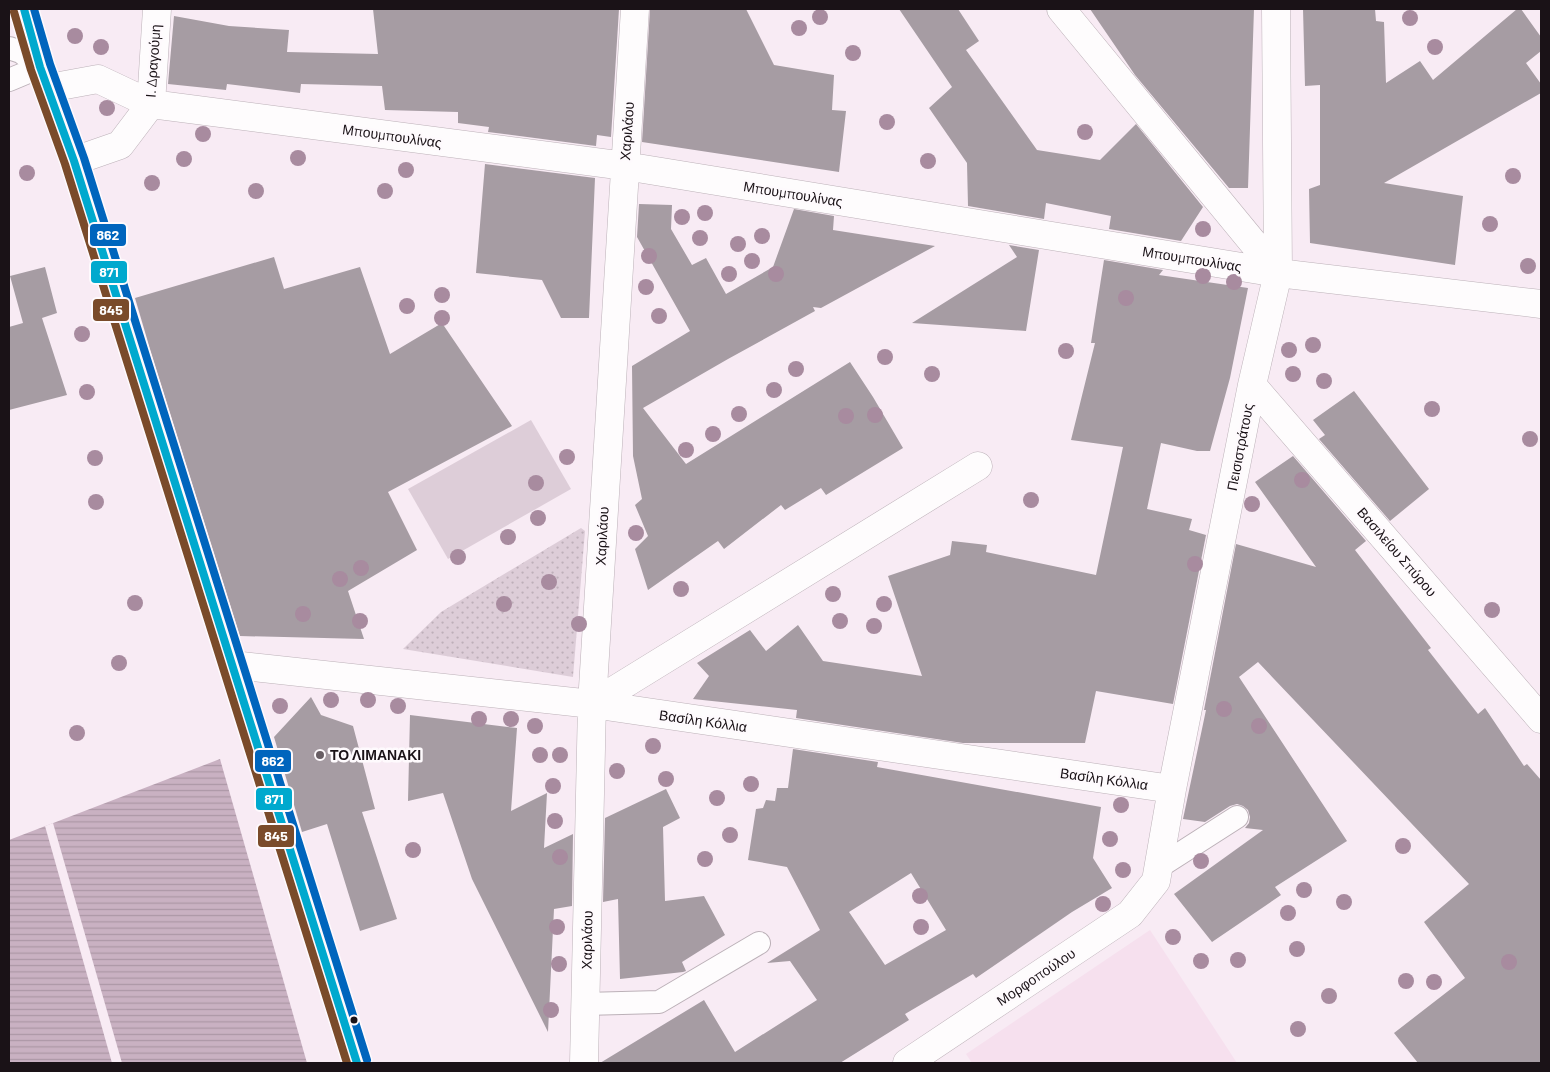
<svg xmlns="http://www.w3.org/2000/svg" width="1550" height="1072" font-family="Barlow,sans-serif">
<defs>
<pattern id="park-dots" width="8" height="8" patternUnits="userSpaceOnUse" patternTransform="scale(1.25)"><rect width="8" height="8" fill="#ddcdd8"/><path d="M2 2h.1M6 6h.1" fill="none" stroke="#bdafb9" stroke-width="1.8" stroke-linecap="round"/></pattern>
<pattern id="water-rules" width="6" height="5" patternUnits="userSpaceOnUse" patternTransform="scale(1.25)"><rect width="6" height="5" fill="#c9b1c2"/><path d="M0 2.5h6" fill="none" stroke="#ac97a6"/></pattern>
</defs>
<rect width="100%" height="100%" fill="#f8ebf4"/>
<path fill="#f6e0ee" d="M1150 930 1237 1063H972L966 1054Z"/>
<path fill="url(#park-dots)" d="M581 528 585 531 573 677 403 649 441 612Z"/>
<path fill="#ddcdd8" d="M531 420 571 489 448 559 408 489Z"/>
<path fill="url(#water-rules)" d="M220 759 307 1063H9V840Z"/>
<path fill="#f8ebf4" d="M53 823 122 1063H112L45 826Z"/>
<path fill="#a69ca3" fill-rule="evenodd" d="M373 9H619L611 137 597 135 596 146 488 132 489 127 458 123V112L385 110 382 86 301 84 300 93 227 84 226 90 168 84 174 16 229 26 289 30 287 52 378 54Z
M650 9H746L774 65 834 75 832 110 846 111 839 172 642 142Z
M899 9H958L979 41 966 50 1037 150 1100 160 1136 124 1203 207 1181 241 1109 229 1111 216 1046 203 1044 219 968 206 967 163 929 108 952 87Z
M1090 9H1254L1248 188H1229L1135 75Z
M1303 9H1375L1376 21 1384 22 1386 83 1420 61 1433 80 1517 9H1521L1541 37V51L1526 63 1541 84V93L1384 183 1463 196 1455 265 1310 243 1309 189 1320 185V85L1305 86Z
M485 164 595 178 589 318H561L542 280 476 273Z
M639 204 672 205 671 229 692 265 706 258 726 294 773 267 794 209 834 216 833 230 935 246 821 308 813 307 815 311 728 359 643 408 686 464 850 362 873 397 903 448 826 495 821 488 785 510 781 505 724 549 718 541 648 590 635 549 648 536 635 505 642 499 633 456 632 366 690 331 637 237Z
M1009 245 1039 250 1026 331 912 323 1017 257Z
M274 257 284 289 360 267 390 354 442 323 512 426 388 492 417 550 348 591 364 639 240 636 150 349 135 298Z
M1104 260 1163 270 1159 275 1248 288 1230 378 1210 451H1197L1161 443 1147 509 1192 519 1189 530 1206 535 1173 704 1096 691 1085 743H963L796 718 797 710 693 699 709 676 697 663 750 630 766 651 798 625 823 661 922 676 888 576 950 555 952 541 987 545 986 552 1096 575 1123 447 1071 440 1095 343H1091Z
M45 267 57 313 42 318 67 395 9 410V327L23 323 10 276Z
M1354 391 1429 489 1390 521 1319 439 1325 435 1313 420Z
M1293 456 1366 541 1355 550 1431 648 1428 650 1478 714 1485 708 1524 766 1527 764 1541 780V1063H1418L1394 1033 1465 978 1424 922 1469 884 1258 662 1239 677 1347 841 1275 887 1281 895 1212 942 1174 894 1263 830 1245 828 1249 823 1250 817 1248 810 1243 806 1237 804 1230 806 1205 822 1183 819 1206 710H1204L1236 544 1316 567 1255 482Z
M311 697 321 715 353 726 375 809 362 812 397 919 360 931 327 824 302 832 274 737Z
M410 715 517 728 511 811 547 793 544 848 573 834 572 906 554 909 548 1032 472 879 443 793 408 801Z
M793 749 878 762 877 767 1101 807 1093 858 1112 888 1072 912 976 978 973 974 905 1014 909 1020 840 1063H600L704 1000 735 1052 817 1000 790 961 767 963 820 930 787 867 748 860 756 809 763 808 766 800 775 801 777 788H788ZM911 873 946 930 885 965 849 912Z
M666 789 680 818 663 827 665 901 704 896 725 935 682 962 686 971 683 972 620 979 618 899 603 902 605 818Z"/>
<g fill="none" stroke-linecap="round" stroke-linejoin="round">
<defs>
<path id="lane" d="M9 48 21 52 40 67 9 80
M1159 867 1237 817
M585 1004 659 1002 759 943"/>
<path id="street" d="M1061 9 1278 273
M49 88 98 79 151 104 625 166 1278 273 1541 304
M74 161 120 145 151 104 157 9
M1252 385 1541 719
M233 665 592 704 1172 789
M592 704 978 466
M584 1063 592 704 635 9
M907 1063 1130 914 1156 881 1172 789 1252 385 1278 273 1276 9"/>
<path id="secondary" d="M24 9 40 67 74 161 233 665 357 1063"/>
</defs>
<use href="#lane" stroke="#bcb1b8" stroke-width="24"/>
<use href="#street" stroke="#bcb1b8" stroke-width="29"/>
<use href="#secondary" stroke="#bcb1b8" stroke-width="29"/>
<use href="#lane" stroke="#fefcfd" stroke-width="22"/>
<use href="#street" stroke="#fefcfd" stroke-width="28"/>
<use href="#secondary" stroke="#faf5f8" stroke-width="28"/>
<defs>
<path id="bus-1" d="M24 9 40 67 74 161 357 1063"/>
<path id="bus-2" d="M14 12 31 70 65 164 347 1063"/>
<path id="bus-3" d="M34 9 50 64 84 158 367 1060"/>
</defs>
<use href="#bus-1" stroke="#fefafd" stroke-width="11"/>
<use href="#bus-2" stroke="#fefafd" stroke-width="11"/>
<use href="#bus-3" stroke="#fefafd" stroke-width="11"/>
<use href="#bus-1" stroke="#00a9ce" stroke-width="8"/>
<use href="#bus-2" stroke="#7a4b2a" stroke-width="8"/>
<use href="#bus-3" stroke="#0065bd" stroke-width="8"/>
</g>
<g fill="#a88b9f">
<circle cx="820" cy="17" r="8"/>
<circle cx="1410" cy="18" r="8"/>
<circle cx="799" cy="28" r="8"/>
<circle cx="75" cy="36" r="8"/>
<circle cx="101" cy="47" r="8"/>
<circle cx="1435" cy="47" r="8"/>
<circle cx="853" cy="53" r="8"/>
<circle cx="107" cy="108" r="8"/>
<circle cx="887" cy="122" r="8"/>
<circle cx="1085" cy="132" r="8"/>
<circle cx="203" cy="134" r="8"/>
<circle cx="298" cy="158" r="8"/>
<circle cx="184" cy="159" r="8"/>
<circle cx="928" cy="161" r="8"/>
<circle cx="406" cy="170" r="8"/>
<circle cx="27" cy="173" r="8"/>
<circle cx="1513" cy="176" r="8"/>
<circle cx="152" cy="183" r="8"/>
<circle cx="256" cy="191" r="8"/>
<circle cx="385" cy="191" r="8"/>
<circle cx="705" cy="213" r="8"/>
<circle cx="682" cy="217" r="8"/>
<circle cx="1490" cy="224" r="8"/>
<circle cx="1203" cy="229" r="8"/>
<circle cx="762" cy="236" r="8"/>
<circle cx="700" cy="238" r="8"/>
<circle cx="738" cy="244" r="8"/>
<circle cx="649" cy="256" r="8"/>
<circle cx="752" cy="261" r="8"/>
<circle cx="1528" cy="266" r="8"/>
<circle cx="729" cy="274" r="8"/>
<circle cx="776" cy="274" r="8"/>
<circle cx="1203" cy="276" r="8"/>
<circle cx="1234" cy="282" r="8"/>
<circle cx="646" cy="287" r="8"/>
<circle cx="442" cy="295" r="8"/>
<circle cx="1126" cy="298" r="8"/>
<circle cx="407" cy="306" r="8"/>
<circle cx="659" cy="316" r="8"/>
<circle cx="442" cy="318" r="8"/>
<circle cx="82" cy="334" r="8"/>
<circle cx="1313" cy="345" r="8"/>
<circle cx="1289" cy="350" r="8"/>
<circle cx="1066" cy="351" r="8"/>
<circle cx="885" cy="357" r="8"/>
<circle cx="796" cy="369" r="8"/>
<circle cx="932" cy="374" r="8"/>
<circle cx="1293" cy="374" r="8"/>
<circle cx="1324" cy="381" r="8"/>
<circle cx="774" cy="390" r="8"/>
<circle cx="87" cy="392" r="8"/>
<circle cx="1432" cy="409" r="8"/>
<circle cx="739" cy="414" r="8"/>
<circle cx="875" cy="415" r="8"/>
<circle cx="846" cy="416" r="8"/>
<circle cx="713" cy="434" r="8"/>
<circle cx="1530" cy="439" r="8"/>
<circle cx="686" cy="450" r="8"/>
<circle cx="567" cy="457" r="8"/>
<circle cx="95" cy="458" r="8"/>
<circle cx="1302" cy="480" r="8"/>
<circle cx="536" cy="483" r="8"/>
<circle cx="1031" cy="500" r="8"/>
<circle cx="96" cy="502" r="8"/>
<circle cx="1252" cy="504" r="8"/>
<circle cx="538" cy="518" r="8"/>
<circle cx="636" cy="533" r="8"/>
<circle cx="508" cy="537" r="8"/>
<circle cx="458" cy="557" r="8"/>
<circle cx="1195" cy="564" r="8"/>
<circle cx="361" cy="568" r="8"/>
<circle cx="340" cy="579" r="8"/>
<circle cx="549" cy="582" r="8"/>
<circle cx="681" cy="589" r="8"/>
<circle cx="833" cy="594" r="8"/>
<circle cx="135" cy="603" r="8"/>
<circle cx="504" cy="604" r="8"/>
<circle cx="884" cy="604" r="8"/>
<circle cx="1492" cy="610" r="8"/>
<circle cx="303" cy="614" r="8"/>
<circle cx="360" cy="621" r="8"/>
<circle cx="840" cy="621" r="8"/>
<circle cx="579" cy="624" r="8"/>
<circle cx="874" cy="626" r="8"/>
<circle cx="119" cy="663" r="8"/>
<circle cx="331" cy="700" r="8"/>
<circle cx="368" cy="700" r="8"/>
<circle cx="280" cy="706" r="8"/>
<circle cx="398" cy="706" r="8"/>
<circle cx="1224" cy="709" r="8"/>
<circle cx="479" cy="719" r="8"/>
<circle cx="511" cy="719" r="8"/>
<circle cx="535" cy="726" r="8"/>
<circle cx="1259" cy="726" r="8"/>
<circle cx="77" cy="733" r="8"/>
<circle cx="653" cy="746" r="8"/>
<circle cx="540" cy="755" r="8"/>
<circle cx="560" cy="755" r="8"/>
<circle cx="617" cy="771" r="8"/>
<circle cx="666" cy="779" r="8"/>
<circle cx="751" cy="784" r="8"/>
<circle cx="553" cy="786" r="8"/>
<circle cx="717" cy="798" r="8"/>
<circle cx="1121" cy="805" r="8"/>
<circle cx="555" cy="821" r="8"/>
<circle cx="730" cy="835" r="8"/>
<circle cx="1110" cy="839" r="8"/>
<circle cx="1403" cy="846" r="8"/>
<circle cx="413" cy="850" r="8"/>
<circle cx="560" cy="857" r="8"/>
<circle cx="705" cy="859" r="8"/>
<circle cx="1201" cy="861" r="8"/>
<circle cx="1123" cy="870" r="8"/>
<circle cx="1304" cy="890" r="8"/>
<circle cx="920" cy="896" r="8"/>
<circle cx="1344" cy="902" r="8"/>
<circle cx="1103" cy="904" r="8"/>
<circle cx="1288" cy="913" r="8"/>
<circle cx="557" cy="927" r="8"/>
<circle cx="921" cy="927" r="8"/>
<circle cx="1173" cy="937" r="8"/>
<circle cx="1297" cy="949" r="8"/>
<circle cx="1238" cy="960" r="8"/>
<circle cx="1201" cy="961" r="8"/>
<circle cx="1509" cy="962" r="8"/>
<circle cx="559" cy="964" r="8"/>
<circle cx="1406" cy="981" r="8"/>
<circle cx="1434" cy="982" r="8"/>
<circle cx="1329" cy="996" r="8"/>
<circle cx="551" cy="1010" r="8"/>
<circle cx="1298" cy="1029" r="8"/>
</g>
<circle fill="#685e64" stroke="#fefafd" stroke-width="2" cx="320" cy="755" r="5"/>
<circle fill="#1a1217" stroke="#fefafd" stroke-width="2" cx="354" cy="1020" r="4.5"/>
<g text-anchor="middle" stroke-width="5" stroke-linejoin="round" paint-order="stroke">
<g font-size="14" fill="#1a1217" stroke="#fefafd">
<text transform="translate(153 61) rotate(-86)" y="5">Ι. Δραγούμη</text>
<text transform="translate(627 131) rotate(-86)" y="5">Χαριλάου</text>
<text transform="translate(392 136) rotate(8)" y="5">Μπουμπουλίνας</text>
<text transform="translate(793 194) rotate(9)" y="5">Μπουμπουλίνας</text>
<text transform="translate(1192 259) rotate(9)" y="5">Μπουμπουλίνας</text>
<text transform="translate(1240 447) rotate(-79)" y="5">Πεισιστράτους</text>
<text transform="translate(602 536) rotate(-87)" y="5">Χαριλάου</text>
<text transform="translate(1397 552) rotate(49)" y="5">Βασιλείου Σπύρου</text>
<text transform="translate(703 721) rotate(8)" y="5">Βασίλη Κόλλια</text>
<text transform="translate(1104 779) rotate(8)" y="5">Βασίλη Κόλλια</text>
<text transform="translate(587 940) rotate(-89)" y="5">Χαριλάου</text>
<text transform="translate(1036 977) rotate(-34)" y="5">Μορφοπούλου</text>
</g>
<g font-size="14" font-weight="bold" fill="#1a1217" stroke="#fefafd" text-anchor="start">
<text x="330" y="760">ΤΟ ΛΙΜΑΝΑΚΙ</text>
</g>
</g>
<g stroke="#fefafd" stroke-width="2">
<rect x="89" y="223" width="38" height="24" rx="5" fill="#0065bd"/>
<rect x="90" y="260" width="38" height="24" rx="5" fill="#00a9ce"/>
<rect x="92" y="298" width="38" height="24" rx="5" fill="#7a4b2a"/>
<rect x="254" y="749" width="38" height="24" rx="5" fill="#0065bd"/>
<rect x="255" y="787" width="38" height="24" rx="5" fill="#00a9ce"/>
<rect x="257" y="824" width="38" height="24" rx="5" fill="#7a4b2a"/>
</g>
<g font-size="14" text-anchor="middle" font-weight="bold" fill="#fff">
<text x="108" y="240">862</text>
<text x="109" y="277">871</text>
<text x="111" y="315">845</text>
<text x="273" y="766">862</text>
<text x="274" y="804">871</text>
<text x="276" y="841">845</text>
</g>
<rect width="1550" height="1072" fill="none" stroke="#1a1217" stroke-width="20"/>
</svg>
